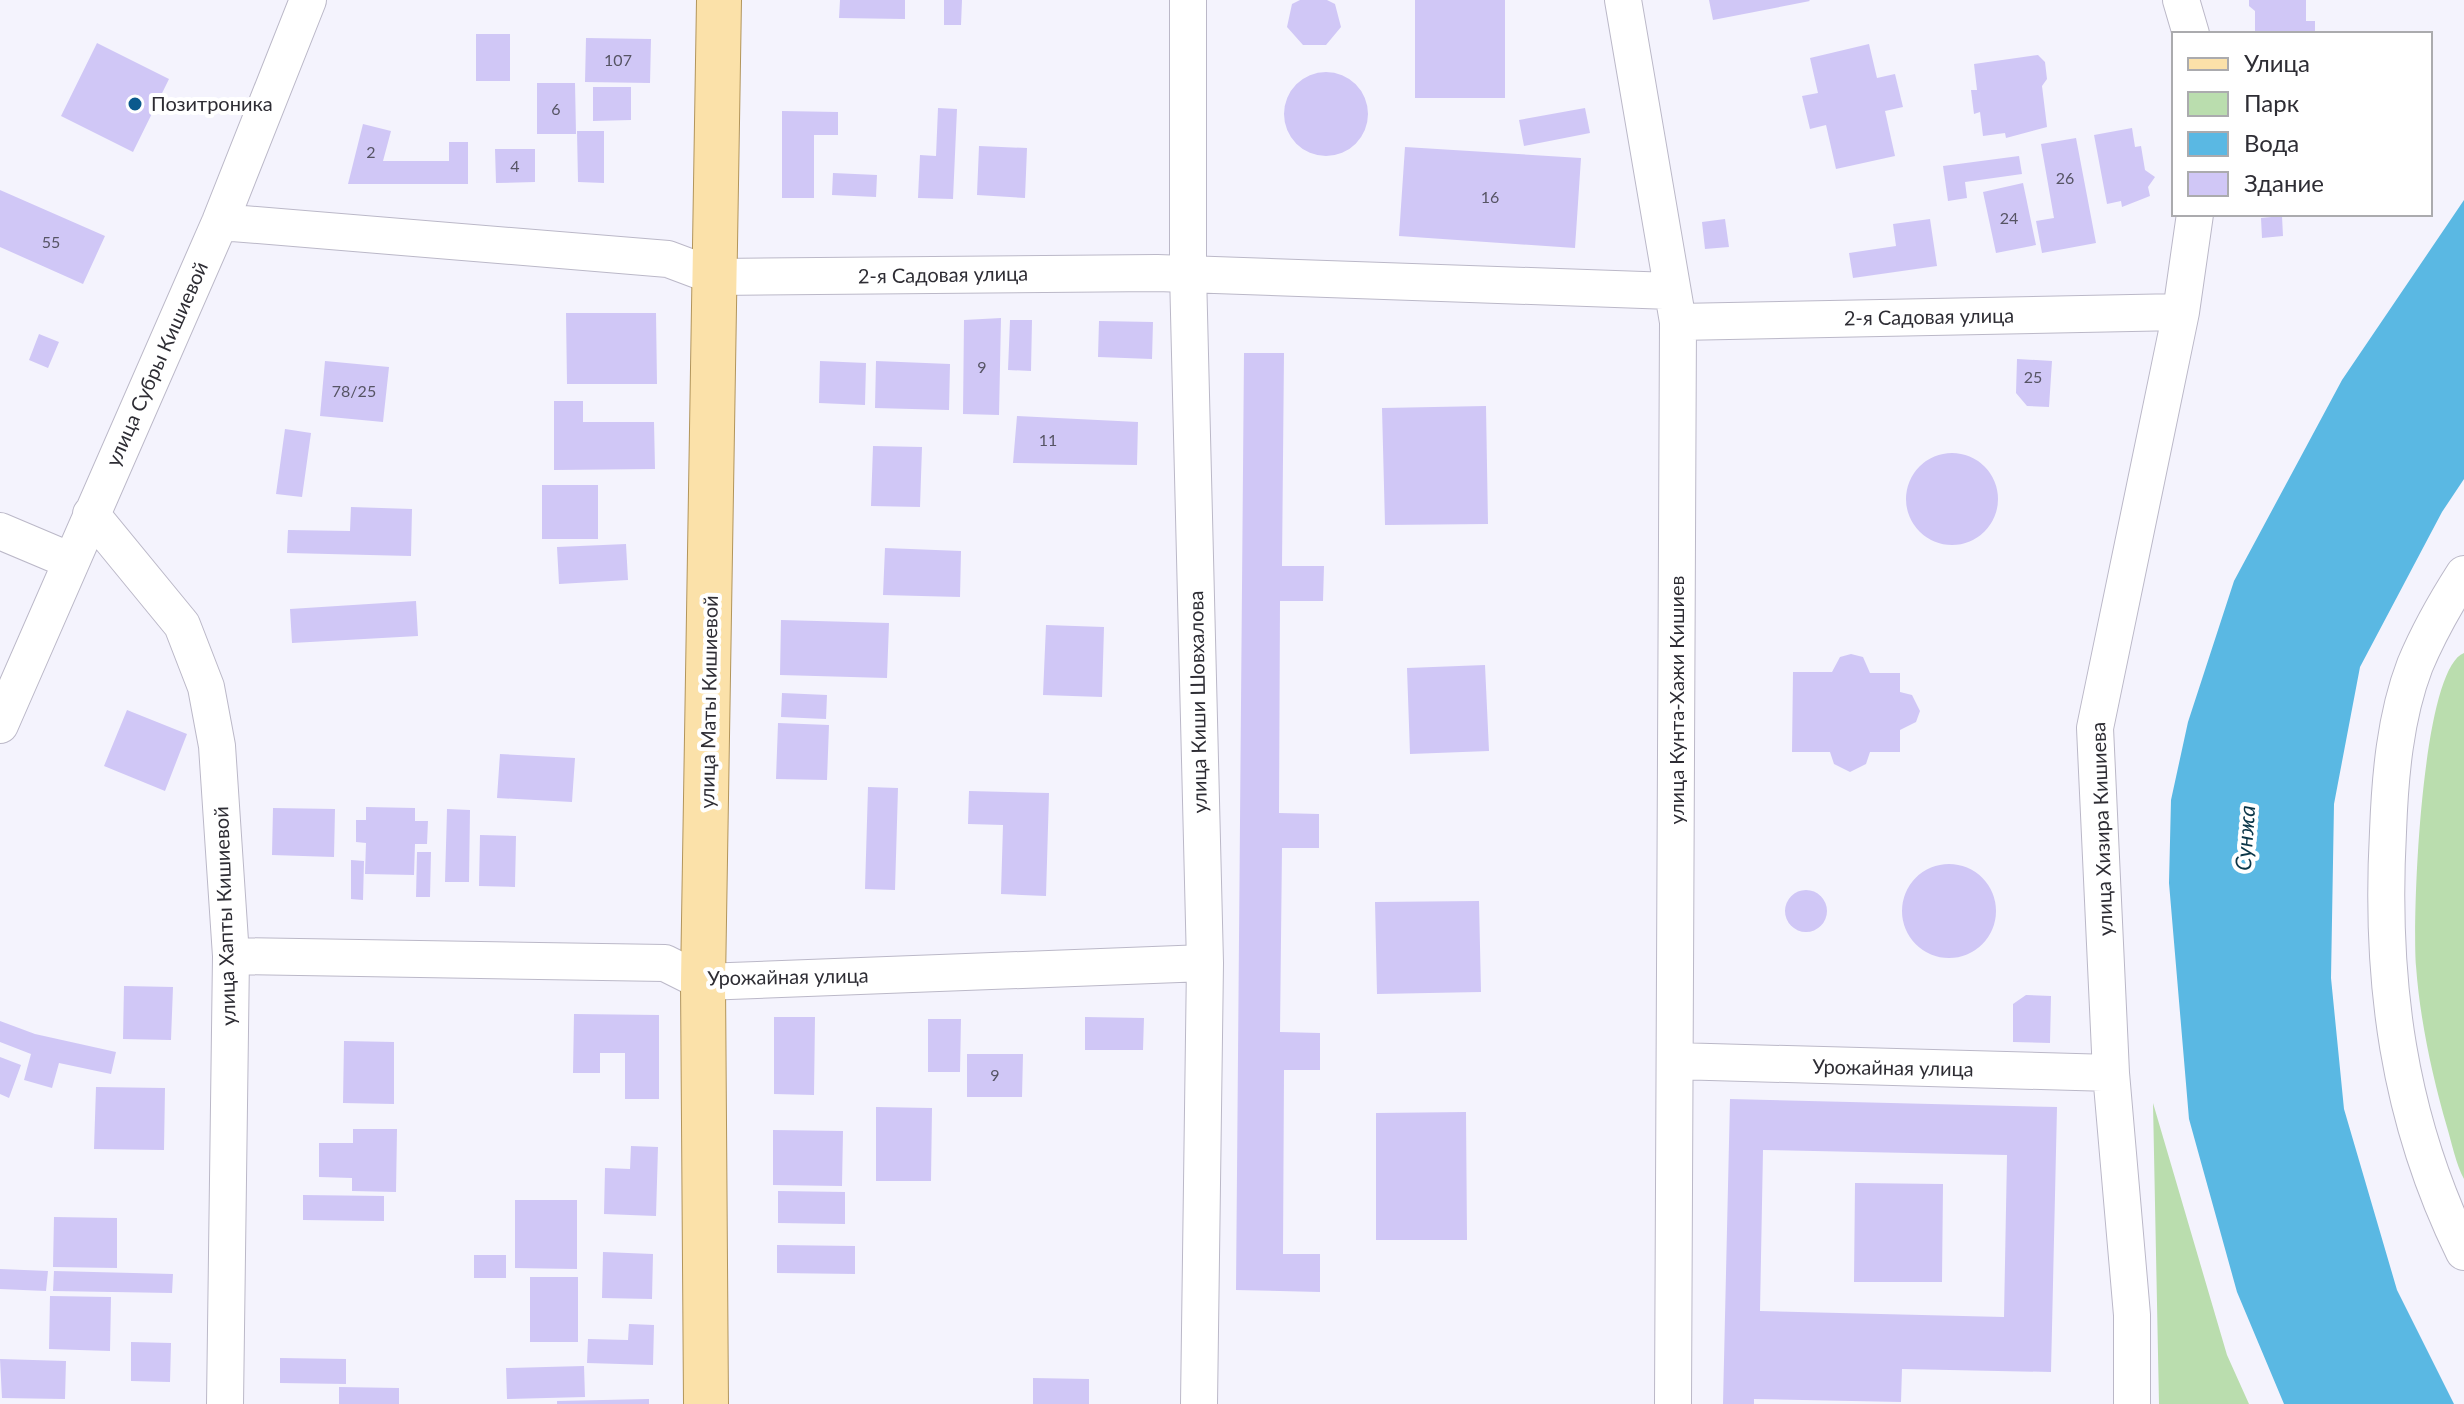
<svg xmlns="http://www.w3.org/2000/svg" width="2464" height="1404" font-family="Lato,sans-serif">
<rect width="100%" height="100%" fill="#f4f3fd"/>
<path fill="#baddae" d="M2464 653V1179C2456 1164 2452 1144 2447 1127 2432 1075 2420 1020 2416 966 2412 918 2421 669 2464 653Z
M2153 1103 2227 1355 2249 1404H2159Z"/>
<path fill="#5ab8e3" d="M2464 200V479L2442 512 2360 667 2334 804 2331 978 2344 1109 2397 1290 2454 1404H2284L2237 1292 2189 1119 2169 883 2171 800 2188 722 2234 581 2342 380Z"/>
<path fill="#d0c7f6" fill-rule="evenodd" d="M840 0H905V19L839 18Z
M944 0H962L961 25H944Z
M1300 0H1327L1335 4 1341 27 1326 45H1303L1287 27 1292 4Z
M1415 0H1505V98H1415Z
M1709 0H1809L1810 1 1713 20Z
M2249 0H2306V21H2315V34H2255V11L2249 6Z
M476 34H510V81H476Z
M586 38 651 39 650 83 585 82Z
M97 43 169 79 133 152 61 116Z
M1869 44 1877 78 1895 74 1903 107 1885 111 1895 156 1836 169 1826 125 1810 129 1802 96 1818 93 1810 58Z
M2038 55 2045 62 2047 79 2042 86 2047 127 2006 138 2005 133 1983 136 1980 112 1974 114 1971 90H1977L1974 64Z
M1284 114a42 42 0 1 1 84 0a42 42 0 1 1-84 0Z
M537 83H575L576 134H537Z
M593 87H631V120L593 121Z
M938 108 957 109 953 199 918 198 920 155 936 156Z
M1585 108 1590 133 1524 146 1519 120Z
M782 111 838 112V135H814V198H782Z
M363 124 391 131 383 161H449V142H468V184H348Z
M2132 128 2135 147 2141 146 2145 170 2155 177 2148 187 2150 196 2122 207 2121 201 2107 204 2094 135Z
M577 131H604V183L578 182Z
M2076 138 2096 243 2042 253 2036 221 2054 218 2041 144Z
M979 146 1027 148 1025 198 977 195Z
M1405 147 1581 158 1575 248 1399 236Z
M495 149H535V182L496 183Z
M2019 156 2022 174 1965 182 1967 198 1948 201 1943 166Z
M833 173 877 175 876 197 832 195Z
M2023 183 2036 245 1996 253 1983 192Z
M0 190 105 236 83 284 0 247Z
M2282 216 2283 236 2262 238 2261 218Z
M1725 219 1729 247 1705 249 1702 222Z
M1930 219 1937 266 1853 278 1849 253 1896 246 1893 224Z
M566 313H656L657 384H567Z
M1001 318 999 415 963 414 964 320Z
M1010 320H1032L1031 371 1008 370Z
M1099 321 1153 322 1152 359 1098 357Z
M39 334 59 342 48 368 29 360Z
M1244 353H1284L1282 566H1324L1323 601H1280L1279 813 1319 814V848H1282L1280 1032 1320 1033V1070H1284L1283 1254H1320V1292L1236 1290Z
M2017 359 2052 361 2049 407 2027 406 2016 393Z
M325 361 389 367 383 422 320 416Z
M820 361 866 363 865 405 819 403Z
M876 361 950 364 949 410 875 408Z
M554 401H583V422H654L655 469 554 470Z
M1486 406 1488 524 1385 525 1382 408Z
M1017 416 1138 422 1137 465 1013 463Z
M285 429 311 433 302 497 276 494Z
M873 446 922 447 920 507 871 506Z
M1906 499a46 46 0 1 1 92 0a46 46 0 1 1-92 0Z
M542 485H598V539H542Z
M351 507 412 509 411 556 287 553 288 530 350 531Z
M626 544 628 580 559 584 557 547Z
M885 548 961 551 960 597 883 595Z
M416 601 418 636 292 643 290 609Z
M781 620 889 623 887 678 780 675Z
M1046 625 1104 627 1102 697 1043 695Z
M1851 654 1863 657 1870 673H1900V692L1912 695 1920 711 1916 722 1900 730V752H1870L1866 764 1850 772 1834 764 1830 752H1792L1793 672H1832L1840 657Z
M1485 665 1489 751 1410 754 1407 668Z
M782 693 827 695 826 719 781 717Z
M127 710 187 734 165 791 104 766Z
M778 723 829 725 827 780 776 779Z
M500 754 575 758 572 802 497 798Z
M868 787 898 788 895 890 865 889Z
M969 791 1049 793 1046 896 1001 894 1003 825 968 824Z
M366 807 415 808V821H428L427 844H415L414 875 365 874 366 843 356 842V820H366Z
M273 808 335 809 334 857 272 855Z
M447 809 470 810 469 882H445Z
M480 835 516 836 515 887 479 886Z
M417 852H431L430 897H416Z
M351 860 364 861 363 900 351 899Z
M1902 911a47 47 0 1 1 94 0a47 47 0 1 1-94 0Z
M1785 911a21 21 0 1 1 42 0a21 21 0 1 1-42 0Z
M1479 901 1481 992 1377 994 1375 902Z
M124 986 173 987 171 1040 123 1039Z
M2026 995 2051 996 2050 1043 2013 1042V1004Z
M574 1014 659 1015V1099H625V1053H600V1073H573Z
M774 1017H815L814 1095 774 1094Z
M1085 1017 1144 1018 1143 1050H1085Z
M928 1019H961L960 1072H928Z
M0 1021 35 1034 116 1052 111 1074 59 1063 52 1088 24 1080 31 1054 0 1042Z
M344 1041 394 1042V1104L343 1103Z
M967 1054H1023L1022 1097H967Z
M0 1057 21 1065 9 1098 0 1094Z
M96 1087 165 1088 164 1150 94 1149Z
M1730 1099 2057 1107 2051 1372 1902 1369 1901 1402 1754 1399V1404H1723ZM1763 1150 2007 1155 2004 1317 1760 1311Z
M876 1107 932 1108 931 1181H876Z
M1466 1112 1467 1240H1376V1113Z
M353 1129H397L396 1192 352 1191V1178L319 1177V1143H353Z
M773 1130 843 1131 842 1186 773 1185Z
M631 1146 658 1147 656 1216 604 1214 605 1168 630 1169Z
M1855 1183 1943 1184 1942 1282H1854Z
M778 1191 845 1192V1224L778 1223Z
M303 1195 384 1196V1221L303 1220Z
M515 1200H577V1269L515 1268Z
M54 1217 117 1218V1268L53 1267Z
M777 1245 855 1246V1274L777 1273Z
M603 1252 653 1254 652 1299 602 1298Z
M474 1255H506V1278H474Z
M0 1269 48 1271 46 1291 0 1289Z
M54 1271 173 1274 172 1293 53 1291Z
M530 1277H578V1342H530Z
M50 1296 111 1297 110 1351 49 1349Z
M629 1324 654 1325 653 1365 587 1363 588 1339 628 1340Z
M131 1342 171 1343 170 1382 131 1381Z
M280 1358 346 1359V1384L280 1383Z
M0 1359 66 1361 65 1399 2 1398Z
M584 1366 585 1397 507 1399 506 1368Z
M1033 1378 1089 1379V1404H1033Z
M339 1387 399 1388V1404H339Z
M649 1399V1404H557V1401Z"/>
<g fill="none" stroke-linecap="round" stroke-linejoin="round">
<defs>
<path id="minor" d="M1188 0V273L1205 963 1199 1404
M1623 0 1678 322 1673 1404
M2181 0 2191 34
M220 222 668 259 716 277 1157 273 1671 291
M1678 322 2181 312
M91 514 182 625 206 687 217 746 231 956 225 1404
M0 531 71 561
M2464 574C2446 602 2428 634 2415 665 2395 717 2390 777 2388 832 2380 980 2398 1118 2464 1252
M0 725 220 222 308 0
M231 956 665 963 703 982 1205 963
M1675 1061 2111 1073
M2132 1404V1315L2111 1073 2095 728 2181 312 2195 214"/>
<path id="major" d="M706 1404 703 982 719 0"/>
</defs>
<use href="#minor" stroke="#bbb8c8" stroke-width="38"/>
<use href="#major" stroke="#b2955b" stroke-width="46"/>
<use href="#minor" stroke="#fff" stroke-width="36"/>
<use href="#major" stroke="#fbe1a9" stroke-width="44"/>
</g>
<circle fill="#0b5a8d" stroke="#fff" stroke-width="3" cx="135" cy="104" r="8"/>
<g text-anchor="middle" stroke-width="8" stroke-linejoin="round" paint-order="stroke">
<g font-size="16" fill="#565464">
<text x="618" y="66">107</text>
<text x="556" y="115">6</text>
<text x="371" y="158">2</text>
<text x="515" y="172">4</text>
<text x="2065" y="184">26</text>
<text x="1490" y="203">16</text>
<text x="2009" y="224">24</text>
<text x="51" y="248">55</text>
<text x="982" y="373">9</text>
<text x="2033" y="383">25</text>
<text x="354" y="397">78/25</text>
<text x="1048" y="446">11</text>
<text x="995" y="1081">9</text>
</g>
<g font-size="20" fill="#2e2d34" stroke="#fff" text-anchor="start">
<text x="151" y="111">Позитроника</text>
</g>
<g font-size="20" fill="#2e2d34" stroke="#fff">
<text transform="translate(943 275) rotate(-1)" y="7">2-я Садовая улица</text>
<text transform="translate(1929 317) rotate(-1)" y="7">2-я Садовая улица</text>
<text transform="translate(157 364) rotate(-66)" y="7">улица Субры Кишиевой</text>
<text transform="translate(1677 700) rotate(-90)" y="7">улица Кунта-Хажи Кишиев</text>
<text transform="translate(709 702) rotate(-89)" y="7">улица Маты Кишиевой</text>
<text transform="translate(1198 702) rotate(-91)" y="7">улица Киши Шовхалова</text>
<text transform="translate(2102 829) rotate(-92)" y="7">улица Хизира Кишиева</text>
<text transform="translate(225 916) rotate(-92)" y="7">улица Хапты Кишиевой</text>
<text transform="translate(788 977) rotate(-1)" y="7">Урожайная улица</text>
<text transform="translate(1893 1068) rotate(1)" y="7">Урожайная улица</text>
</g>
<g font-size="22" font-style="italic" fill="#0b3648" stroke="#fff">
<text transform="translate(2245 838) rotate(-86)" y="8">Сунжа</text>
</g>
</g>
<rect x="2172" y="32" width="260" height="184" fill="#ffffff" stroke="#ababae" stroke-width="2"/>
<rect x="2188" y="58" width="40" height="12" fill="#fbe1a9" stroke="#ababae" stroke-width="2"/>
<text x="2244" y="72" font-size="24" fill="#2e2d34">Улица</text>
<rect x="2188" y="92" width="40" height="24" fill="#baddae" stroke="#ababae" stroke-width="2"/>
<text x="2244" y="112" font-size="24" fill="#2e2d34">Парк</text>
<rect x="2188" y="132" width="40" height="24" fill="#5ab8e3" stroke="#ababae" stroke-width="2"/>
<text x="2244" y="152" font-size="24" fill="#2e2d34">Вода</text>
<rect x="2188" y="172" width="40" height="24" fill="#d0c7f6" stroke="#ababae" stroke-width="2"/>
<text x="2244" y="192" font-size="24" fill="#2e2d34">Здание</text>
</svg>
